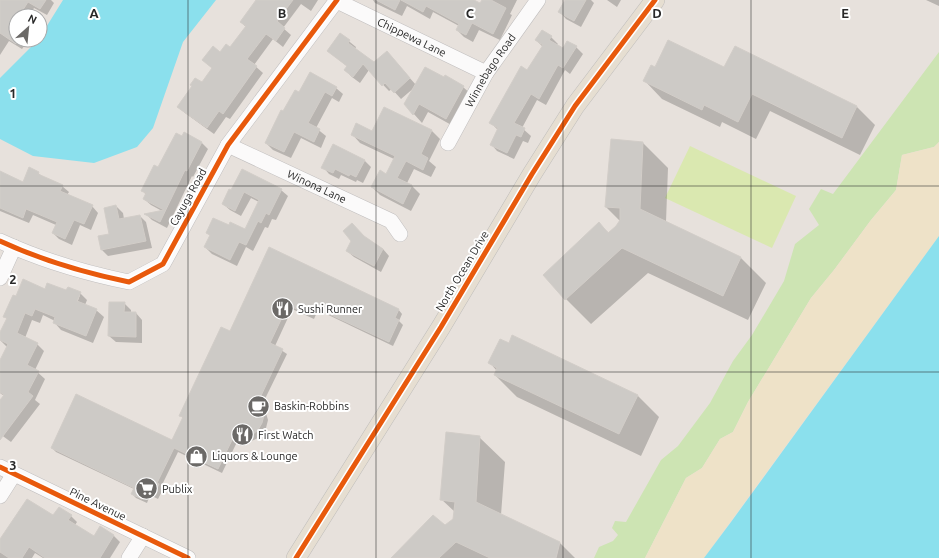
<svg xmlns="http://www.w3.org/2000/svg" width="939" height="558" font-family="Ubuntu,sans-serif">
<rect width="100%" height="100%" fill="#e7e1dc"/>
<path fill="#cde4b3" d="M939 52V142L934 147 902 155 896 190 871 220 834 270 811 298 748 402 733 432 720 439 702 468 686 478 645 558H594L599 547 613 541 618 535 612 528 615 521 626 522 661 460 678 446 710 403 733 361 752 335 784 281 795 244 819 225 809 209 821 189 833 194Z"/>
<path fill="#eee2c8" d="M939 142V236L704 558H645L686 478 702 468 720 439 733 432 748 402 811 298 834 270 871 220 896 190 902 155 934 147Z"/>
<path fill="#dae8b0" d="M690 146 796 196 772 248 665 198Z"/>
<path fill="#8be0ed" d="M63 0H216L183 42 153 128 137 147 94 163 33 156 0 139V78L38 40H40V37Z
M939 236V558H704L731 522Z"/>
<path fill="#0003" fill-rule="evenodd" d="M0 0H51L54 3 47 15 34 8 29 16H16V40L28 41 22 49 9 41 0 55Z
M257 0H318L311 11 301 4 283 28 291 35 283 47 273 39 254 65 263 73 230 119 226 117 214 134 185 113 178 107 202 84 213 69 203 60 231 48 246 27 241 22Z
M373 0H467L481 5 483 0H517L510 14 512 15 500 40 479 30 473 42 464 37 457 30 459 26 433 12 430 19 407 6 402 16 375 3Z
M566 0H591L594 3 581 27 566 19 560 12Z
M607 0H621L617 7Z
M926 0H939V6Z
M340 34 356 47 355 49 374 64 393 59 416 85 463 87 472 95 455 127 428 112 422 123 405 104 415 87 401 99 392 89 389 91 369 70 360 83 352 77 345 70 348 67 328 51Z
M551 37 558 44 556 46 563 50 576 47 583 54 570 74 565 70 546 105 537 100 522 128 531 136 528 143 523 141 514 159 497 151 491 144 498 130 491 123 528 71 543 47 536 40Z
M735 47 857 107 875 125 860 155 770 111 756 139 722 122 720 127 662 99 645 81 656 68 725 69Z
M336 88 343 94 339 102 332 98 316 128 326 136 321 148 301 138 291 158 273 150 266 143 284 112 299 93Z
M384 108 432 131 440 139 429 161 436 167 431 177 414 169 407 183 412 186 420 194 411 211 380 195 372 187 386 175 394 159 360 143 352 134 373 132Z
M201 142 208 149 193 177 192 176 167 228 152 220 146 214 162 211 151 205 144 199 146 195 143 191 159 169Z
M643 143 668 168 666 222 740 257 766 283 748 320 648 273 591 324 566 299 599 224 609 233 617 226 620 221 606 207Z
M364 160 371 167 363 183 357 180 356 182 341 175 339 179 329 174 323 167Z
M0 173 23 183 38 173 43 177 62 186 69 192 67 195 92 206 98 213 91 230 80 225 72 245 59 239 53 233 56 225 33 215 29 223 0 211Z
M281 190 288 196 276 220 272 219 268 228 265 227 253 251 246 247 237 266 212 254 205 247 211 236 207 233 229 227 245 231 259 202 251 198 241 216 230 210 223 204 230 191Z
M116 206 123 213 124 219 140 216 146 222 152 248 108 256 102 250 110 235Z
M366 238 383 249 389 256 381 272 354 257 347 251Z
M270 249 398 309 402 314 399 321 403 325 393 346 318 310 314 319 292 309 275 346 287 354 262 405 266 413 268 420 266 428 262 434 256 439 249 442H237L222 473 178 452 161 487 163 489 158 499 150 495 147 503 136 498 132 494 134 489 56 452 52 448 172 441 183 418 180 415 230 332Z
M45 290 80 293 87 300 85 305 96 310 104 317 93 343 61 330 54 322 55 321 43 315 40 323 32 320 25 338 37 344 44 351 35 370 45 379 35 400 40 404 11 442 0 434V401L4 396 0 393V362L7 347 0 340V334L7 319 5 317 17 297ZM78 295H80L76 306 74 305Z
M124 303 131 310V313H136L142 320V343L116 342 109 336Z
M490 363 638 396 659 417 641 456 517 397 495 375 497 371Z
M479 437 505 462 501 515 559 542 575 558H392L445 526 453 520 455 512 441 499Z
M71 516 77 522 75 525 94 538 101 528 114 536 120 542 110 558H43L35 553 32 558H0V541L54 517Z"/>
<path fill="#cdcac6" stroke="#d2cdc8" d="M0 0H46L40 9 28 2 19 16H16V44L0 33Z
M256 0H293L277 21 285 28 276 41 266 34 247 59 257 66 223 114 219 111 207 128 177 107 192 86 190 85 195 78 202 82 212 68 202 60 213 46 220 52 226 44 230 47 246 26 240 22Z
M376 0H400L395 10Z
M401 0H474L480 3 482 0H491L506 8 493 34 472 23 466 35 456 30 459 24 426 6 423 12Z
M565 0H586L574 21 558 12Z
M542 30 552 36 549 40 563 48 567 41 577 46 563 68 558 65 539 99 531 94 514 123 525 128 521 137 516 135 507 153 490 145 498 128 489 123 521 66 527 70 543 45 535 40Z
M340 33 350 40 348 43 374 62 387 51 410 78 394 93 385 83 382 86 363 64 353 77 344 70 347 66 327 51Z
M668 40 724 67 735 46 857 106 842 138 752 94 738 122 704 105 702 110 643 81 651 65 655 67Z
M425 67 444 77 445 75 464 86 446 119 419 104 413 115 404 104Z
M310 72 337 87 332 96 325 92 308 123 320 129 314 142 294 132 284 152 265 143 281 110 283 111 295 90 299 92Z
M384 107 432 130 421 154 428 158 423 170 406 161 397 178 412 185 403 204 371 187 380 170 386 174 395 156 351 135 356 123 372 131Z
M184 132 202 142 187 171 185 170 160 222 144 214 164 210 143 199 146 193 141 191 154 165 158 167 176 133 182 136Z
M611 139 643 142 640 209 741 257 723 296 622 248 565 300 543 275 599 222 608 233 616 226 620 220V208L605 207Z
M333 144 365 160 356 177 350 174 349 176 335 169 333 173 321 168Z
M29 167 39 172 38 174 63 185 60 191 93 205 84 224 74 220 65 239 52 233 57 222 26 209 23 218 0 208V171L23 182Z
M242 169 282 189 269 215 266 213 261 223 258 221 246 245 239 242 230 260 204 247 210 235 206 233 213 218 229 225 230 222 245 229 259 200 244 192 235 211 222 204 229 189 231 190Z
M116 205 119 219 140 215 146 241 101 250 98 236 109 234 104 208Z
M352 223 364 236 383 249 374 266 346 251 351 241 343 231Z
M269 247 399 309 395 318 399 320 389 342 314 307 309 315 288 305 270 343 283 349 259 400 262 407 264 415 262 423 258 430 252 435 245 438H233L218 469 174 448 157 483 159 484 154 495 146 492 142 499 131 494 134 488 51 448 76 394 172 440 183 417 179 416 221 327 230 331Z
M23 279 45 289 47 283 66 290 68 287 81 292 77 301 97 309 86 336 53 323 55 317 35 309 32 316 25 313 17 333 38 343 27 365 39 371 28 392 33 396 0 440V400L4 395 0 392V360L8 344 0 340V332L7 318 3 317 13 295 16 296Z
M109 302H125L124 312H136V337L108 336Z
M512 335 638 395 619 434 494 375 497 368 488 363 500 339 509 343Z
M446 432 480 436 476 502 560 542 556 558H490L456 542 439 558H391L433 515 445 525 453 519 455 502 440 500Z
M27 499 53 515 59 507 72 515 68 520 94 536 100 526 114 535 100 558H45L29 547 22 558H9L0 552V539Z"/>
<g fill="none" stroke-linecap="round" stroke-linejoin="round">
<defs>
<g id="minor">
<path id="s1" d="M337 1 486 73"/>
<path id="s2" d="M448 143 486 73 538 0"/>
<path id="s3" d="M228 145 391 221 400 234"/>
<path d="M0 241C41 260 85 273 129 282L163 264 228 145 337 0"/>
<path d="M0 278 14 247"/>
<path d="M0 467 188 558"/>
<path d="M0 496 14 474"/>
<path d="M129 558 143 536"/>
</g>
<path id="major" d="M296 558 441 327 532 174 575 106 655 0"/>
</defs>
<use href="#minor" stroke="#c0bebe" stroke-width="16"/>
<use href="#major" stroke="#bfbdbb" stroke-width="20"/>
<use href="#minor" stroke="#fbfafa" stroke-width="15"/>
<use href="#major" stroke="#e6ded1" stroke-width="19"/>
<defs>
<path id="cycleway" d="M0 241C41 260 85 273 129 282L163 264 228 145 337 0
M0 467 188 558
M296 558 441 327 532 174 575 106 655 0"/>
</defs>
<use href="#cycleway" stroke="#fff" stroke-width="8"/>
<use href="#cycleway" stroke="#e8590c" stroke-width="5"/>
</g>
<path fill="none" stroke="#282828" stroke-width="1" stroke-opacity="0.55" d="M188 0V558M376 0V558M563 0V558M751 0V558M0 186H939M0 372H939"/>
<defs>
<symbol id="restaurant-disc" viewBox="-11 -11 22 22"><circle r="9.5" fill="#6b6967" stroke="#fff"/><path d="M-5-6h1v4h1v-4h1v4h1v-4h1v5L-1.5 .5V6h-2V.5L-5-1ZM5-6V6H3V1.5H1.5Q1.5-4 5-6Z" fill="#fff"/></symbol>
<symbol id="cafe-disc" viewBox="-11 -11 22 22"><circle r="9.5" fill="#6b6967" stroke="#fff"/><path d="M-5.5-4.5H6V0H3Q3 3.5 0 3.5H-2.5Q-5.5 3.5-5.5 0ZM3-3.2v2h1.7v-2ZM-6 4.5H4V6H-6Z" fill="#fff"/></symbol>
<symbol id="shop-disc" viewBox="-11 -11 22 22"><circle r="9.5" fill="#6b6967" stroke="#fff"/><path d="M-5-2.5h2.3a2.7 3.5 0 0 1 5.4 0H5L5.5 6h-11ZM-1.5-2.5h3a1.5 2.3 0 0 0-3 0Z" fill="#fff"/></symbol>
<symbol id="supermarket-disc" viewBox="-11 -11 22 22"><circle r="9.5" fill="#6b6967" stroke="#fff"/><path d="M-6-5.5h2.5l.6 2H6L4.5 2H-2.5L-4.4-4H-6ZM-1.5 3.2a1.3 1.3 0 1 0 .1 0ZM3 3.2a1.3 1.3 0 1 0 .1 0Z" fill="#fff"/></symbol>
</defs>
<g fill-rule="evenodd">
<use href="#restaurant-disc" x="270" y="296" width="25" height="25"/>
<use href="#cafe-disc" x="246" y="394" width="25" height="25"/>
<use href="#restaurant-disc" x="230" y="422" width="25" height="25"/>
<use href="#shop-disc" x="184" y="444" width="25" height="25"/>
<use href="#supermarket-disc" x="134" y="476" width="25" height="25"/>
</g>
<g text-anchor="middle" stroke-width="4" stroke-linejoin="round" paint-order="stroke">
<g font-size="11" fill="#282828" stroke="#fff">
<text dy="4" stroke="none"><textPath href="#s1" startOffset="83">Chippewa Lane</textPath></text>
<text dy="4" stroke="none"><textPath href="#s2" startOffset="84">Winnebago Road</textPath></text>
<text dy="4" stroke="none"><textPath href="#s3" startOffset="98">Winona Lane</textPath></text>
<text transform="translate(188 197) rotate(-61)" y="4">Cayuga Road</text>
<text transform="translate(462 271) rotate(-59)" y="4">North Ocean Drive</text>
<text transform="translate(98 504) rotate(26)" y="4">Pine Avenue</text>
</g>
<g font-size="11" fill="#282828" stroke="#fff" text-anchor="start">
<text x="298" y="313">Sushi Runner</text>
<text x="274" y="410">Baskin-Robbins</text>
<text x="258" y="439">First Watch</text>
<text x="212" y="460">Liquors &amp; Lounge</text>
<text x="162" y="493">Publix</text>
</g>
</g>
<g font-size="13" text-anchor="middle" font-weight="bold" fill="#282828" stroke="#fff" stroke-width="4" stroke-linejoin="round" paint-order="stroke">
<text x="94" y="18">A</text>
<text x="282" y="18">B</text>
<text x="470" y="18">C</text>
<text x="657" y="18">D</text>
<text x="845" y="18">E</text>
<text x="13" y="98">1</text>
<text x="13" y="284">2</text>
<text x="13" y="470">3</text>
</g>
<g transform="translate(28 28) rotate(27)"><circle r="19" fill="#ffffff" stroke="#a9a9a9"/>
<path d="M0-3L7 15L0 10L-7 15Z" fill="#6b6967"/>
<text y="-6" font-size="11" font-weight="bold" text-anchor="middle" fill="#282828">N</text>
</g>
</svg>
